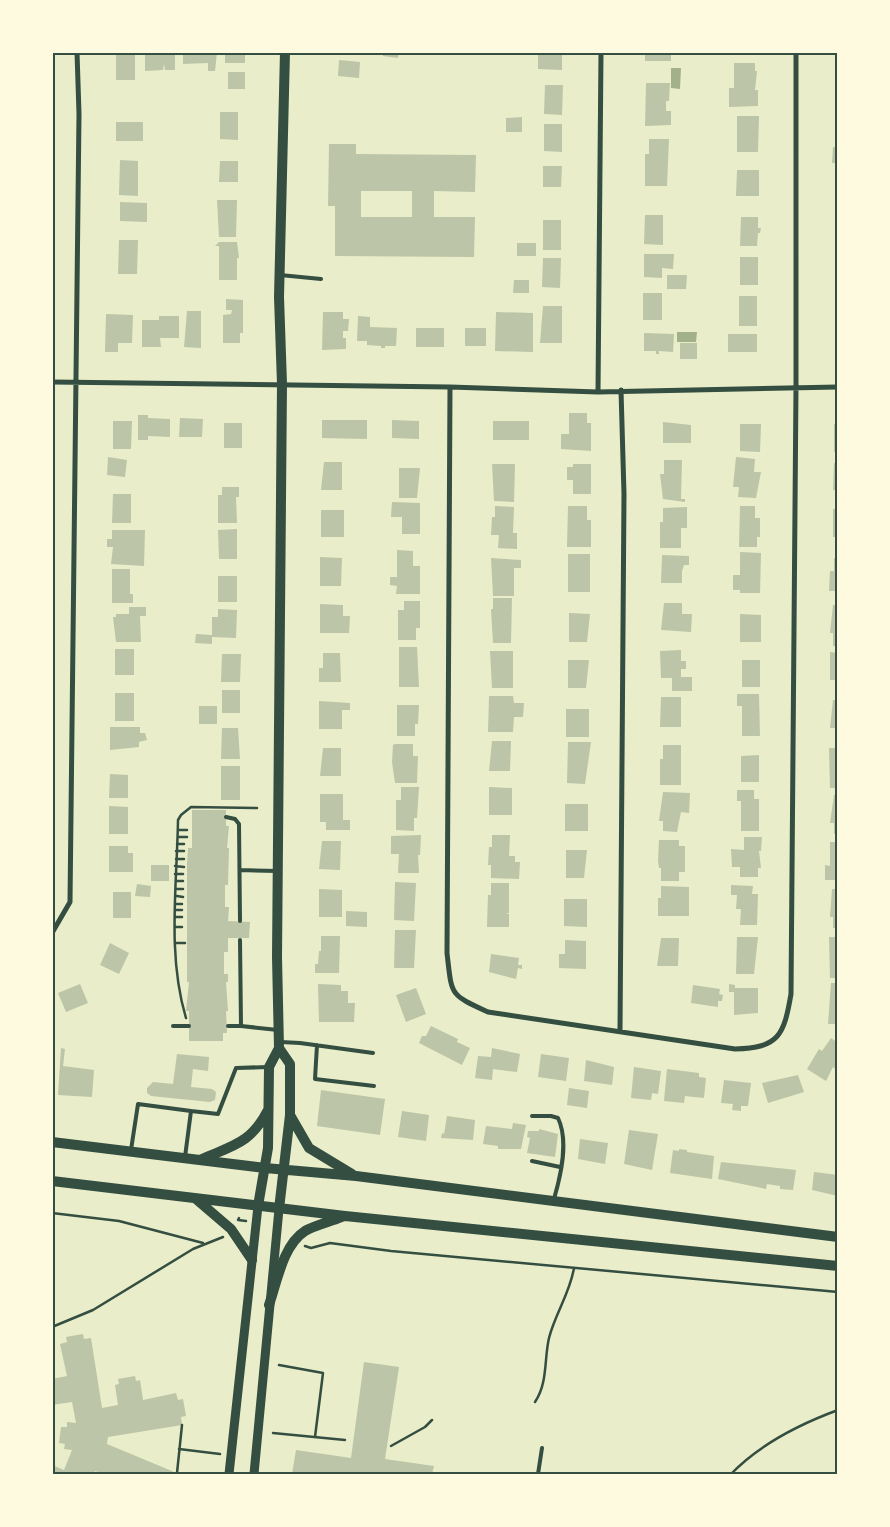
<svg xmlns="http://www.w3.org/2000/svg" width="890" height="1527" font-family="Manrope,sans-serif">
<rect width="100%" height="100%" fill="#e9edc9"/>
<path fill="#a3b18a" d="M671 68H681L680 89 671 88Z
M677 332H697L696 342H677Z"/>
<path fill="#bcc5a7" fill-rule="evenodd" d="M145 52H175V70H165L164 64 163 70 145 71Z
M183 52H217L215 71H208V63L183 64Z
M225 52H245V63H225Z
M383 52H399L398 58 383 56Z
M556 52H562V70L538 69V54Z
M645 52H671V61H645Z
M116 53H135V80H116Z
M339 60 360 62 359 78 338 76Z
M734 63H755V71H757L755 90H758V106L729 107V88H734Z
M228 72H245V89H228Z
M646 83H670L669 101H666V111H671V125L645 126Z
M545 85H563L562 115 544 114Z
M836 103H838V124H835Z
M220 112H238V140L220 139Z
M737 116H759L758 152H737Z
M522 117V132H506V118Z
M116 122H143V141H116Z
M544 124H562V152L544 151Z
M649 139H669L667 186H645V154H649Z
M329 144H356V154L476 155 475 192 434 191V217H475L474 257 335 256V206H328ZM361 191H412V217H361Z
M833 147H838V163H832Z
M120 160 138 161V196L119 195Z
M220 161H238V182H219Z
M543 166H562L561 187H543Z
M737 170H759V196H736Z
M217 200H237L236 237H219Z
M120 202 147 203V222L120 221Z
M645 215H663V245L644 244Z
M741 217H758V228H761L760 233H758L757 246H740Z
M543 220H561V250H543Z
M119 240H138L137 274H118Z
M219 242H237L239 258H237V280H219V246H215Z
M517 243H536V256H517Z
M644 254H674L673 269 662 268V278L644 277Z
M740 257H758V285H740Z
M543 258H561L560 288 542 287Z
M667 275H687L686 289H667Z
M514 280H529V293H513Z
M643 293H662V320H643Z
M739 296H757V326H739Z
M226 299 243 300V333H240V343H223V315L231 314 232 310H226Z
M543 306H562V343H540Z
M187 311H201V348L184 347Z
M323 312H343V319H349L348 331H343V338H346V349L322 350Z
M496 312 533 313V352L495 351Z
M106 314 133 315 132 343H118V352H105Z
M159 316H179V338H160L161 347H142V320H159Z
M358 316 370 317V327L397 328 396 346H385V348H381V346L367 345V341H357Z
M416 328H444V347H416Z
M465 328H486V346H465Z
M644 333 674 334 673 352 659 351V354H656V351H644Z
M728 334H757V352H728Z
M680 343H697V359H680Z
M569 413H587V423H591V451L561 449V434H569Z
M138 415H148V418L170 419V437L148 436V440H138Z
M180 418 203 419 202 437H179Z
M322 420H367V439L322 438Z
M392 420 419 421V439L392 438Z
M113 421H132L131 449H113Z
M493 421H529V440H493Z
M663 422 691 425V443H663Z
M224 423H242V448H224Z
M740 424H761L760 452 740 451Z
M834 424H838V452H834Z
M108 457 127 460 125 477 107 475Z
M736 457 755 459 754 472H761L756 498 738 497 739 487H733Z
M664 460H682L681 499H685V502L663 499 660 474H664Z
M324 462H342V490H321Z
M834 463H838V490H833Z
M492 464H515L514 502 494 501Z
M573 464H591V494H573V480H567V467H573Z
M399 468H420L417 498H399Z
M222 487H239V497H236L237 523H218V495H222Z
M113 494H131V523H112Z
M392 502 420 503V534H402V517H391Z
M495 506 514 507 513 533H517V549L498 548 499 535H491L492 517H495Z
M568 506H587V520H591V547H567Z
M740 506H755V518H760V537H757V547H739Z
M687 507V528H681V548H660V522H663V508Z
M833 509H838V537H833Z
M321 510H344V537H321Z
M237 529V559H219L218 530Z
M112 530H145L144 566 111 564 113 547H107V539H112Z
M397 550 413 551V566H420V594H396L397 586 390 585V577H397Z
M740 552 761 553 760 593H740V590H733V575H740Z
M568 554H590V592H568Z
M662 555 689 556V565H684L682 571V583H661Z
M320 557 342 558 341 586H320Z
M491 558 521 560V568H514V596H493Z
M834 558H838V591H829L830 571H834Z
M112 569H130V594H133V603H112Z
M218 576H237V602H218Z
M493 598H512L511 643H493L491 609H493Z
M404 601H420V628H416V640H398V610H404Z
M664 603H682V614H692L691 632 661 630Z
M320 604 343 605V616H350L349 633H320Z
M833 605H838V646H833V633H830Z
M129 607H146V616H140L141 642H116L113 617H116V614H129Z
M218 609 237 610 236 638 212 637V644L195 643 196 634 212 635V617H218Z
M569 613 590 614 587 642H569Z
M740 614 761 615V642H740Z
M399 647H417L419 687H399Z
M115 649H134V675H115Z
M681 650V661H686V669H681V677H692V691H672V678H661L660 651Z
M490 651H513V688H492Z
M830 652 838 653V680H830Z
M323 653H340L341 682H319V668H323Z
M222 654H241L240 682H221Z
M568 660H589L586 688H568Z
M742 660H760V687H742Z
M222 690H240V713H222Z
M115 693H134V721H115Z
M737 694H759L760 736H742V706H737Z
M489 696H513L514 703H524L523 717H514L513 732H488Z
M661 697H681V727H660Z
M833 700H838V728H830Z
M319 701 350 703V710H342V729H319Z
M397 705H419L418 724H415V736H397Z
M199 706H217V724H199Z
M566 709H589V737H566Z
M110 727H140V733H145L147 740 139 742V747L110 750Z
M222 728H238L240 759H221Z
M492 741H511L510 771H489Z
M568 742H591L585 784 567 783Z
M395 744H413V756H418L417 783H395L392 762 393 745Z
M663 745H681V785H660V759H663Z
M323 748H341V776H320Z
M829 748H838V788H830Z
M759 755V782H741V756Z
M221 766H240V800H221Z
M110 774 128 775V798H109Z
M401 787H419L417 818H414V831L396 830V800H401Z
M489 787 512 788V815H489Z
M737 790H754V799H759V831H741V801H737Z
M663 792 690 793 689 813 681 812 677 832 663 831V821H659Z
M320 794H343V820H350V830H326V822H320Z
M834 795H838V834H834V823H830Z
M565 804H588V831H565Z
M109 806 128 807V834H109Z
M192 810H226V826H229L227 848H229L228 885H225V907H229L228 921 250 922 249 938H228V952H224V974H228V982H226L228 1011H226L227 1033H223V1041H189V1011H186L189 982H187V863L188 848H192Z
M421 835 420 855H418L419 873H398L399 854H391V836Z
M492 835H510L509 856H515V862H520L519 879 491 878V865H488L489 847H492Z
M744 837H762L761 851H759L761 868H758V877H740V867H732L731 849 744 850Z
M659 840H679V846H685V872H679V881H661V868H659L658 861Z
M322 841H341L340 870 319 869Z
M830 842H838V880H825V865L830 866Z
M109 846H128V853H133V872H109Z
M566 850H587L584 878H566Z
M151 865H169V881H151Z
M395 882 416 883 414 921 394 920Z
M491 883H509V913L505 914H509V927H487L488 895H491Z
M137 884 151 886 150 897 135 896Z
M731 885 753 886 752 894H758L757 925H740L741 909H736L737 895H731Z
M661 886 689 887V916H658V898H661Z
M319 889 342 890V917H319Z
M832 889H838V928H833V917H830Z
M113 892H131V918H113Z
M564 899H587V927L564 926Z
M346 911 367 912V927L346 926Z
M395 930H416L414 968H394Z
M321 936H340L339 973H315V964H318L319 951H321Z
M737 937H758L754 974H736Z
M829 937H838V978H830Z
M661 938H679L678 966H657Z
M565 940 586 941V969L559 968V954H565Z
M110 943 129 953 119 974 100 965Z
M491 954 519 958 518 965H522V969L518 968 516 979 489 972Z
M831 983H838V1024H828Z
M80 984 88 1003 66 1012 58 993Z
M318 984 341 985V991H348V1003H355L354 1022H319Z
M729 984 735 985V988H758V1013L734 1015V992H729Z
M693 985 720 989 719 994 723 995 722 1001H718V1007L691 1003Z
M416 988 426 1014 406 1022 396 995Z
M431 1026 458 1039 457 1042 470 1048 462 1065 419 1043 422 1036H426Z
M831 1038 838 1043V1071L833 1067 826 1081 807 1069 819 1049 822 1051Z
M61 1048 65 1049 63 1066 94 1070 92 1097 58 1095Z
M492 1048 520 1054 517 1072 493 1069 492 1080 475 1078 478 1056 491 1057Z
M177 1054 209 1057 208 1071 193 1069 191 1087 212 1089 216 1092 215 1100 210 1102 151 1096 147 1093V1088L153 1082 173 1084Z
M541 1054 569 1058 566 1081 538 1077Z
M586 1060 614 1067 612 1085 584 1081Z
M634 1067 661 1071 658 1094 652 1093 651 1100 631 1098Z
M667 1069 699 1073V1077L706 1078 704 1098 685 1096 684 1103 664 1101Z
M798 1075 804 1092 768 1103 762 1083Z
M724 1080 751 1083 748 1106H741V1111L732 1110 733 1104 721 1103Z
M569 1088 589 1091 587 1108 567 1105Z
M321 1090 385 1099 380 1135 317 1126Z
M402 1111 429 1115 426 1141 398 1137Z
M447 1116 475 1120 473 1140 441 1138 442 1133 444 1134Z
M513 1123 526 1125 521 1149H498V1146L483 1144 486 1126 512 1129Z
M539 1129 558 1134 555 1157 527 1153 530 1138 527 1137 528 1131H539Z
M629 1130 658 1134 652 1170 624 1164Z
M580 1139 608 1143 605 1164 578 1159Z
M679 1149 687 1150V1152L714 1156 712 1179 670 1173 673 1150 679 1151Z
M721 1162 796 1170 793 1190 780 1189V1186L767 1184 766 1189 718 1179Z
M814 1172 838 1175V1196L812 1190Z
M83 1334 84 1339 91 1338 102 1408 118 1405 115 1385 119 1384 118 1379 135 1376 136 1381 140 1380 143 1400 176 1393 178 1400 183 1399 186 1416 181 1417 182 1425 108 1437 107 1444 179 1474H103L95 1471 94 1474H52V1465L64 1470 72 1450 64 1449 65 1444 59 1443 61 1427H67V1422L76 1423 72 1402 52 1405V1379L67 1376 60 1344 67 1342 66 1337Z
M364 1362 399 1367 385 1459 434 1466 432 1474H292L296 1450 351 1458Z"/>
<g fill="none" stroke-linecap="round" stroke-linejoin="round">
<path stroke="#344e41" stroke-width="2.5" d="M178 830H187
M178 837H187
M177 844H184
M176 851H184
M176 859H184
M175 866 184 867
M175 874H183
M176 881H183
M177 889H183
M177 896 183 897
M176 904H182
M176 910H182
M176 917H182
M176 927H182
M176 943H185
M186 1018C167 955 177 885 178 820L181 815 191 807 257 808
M52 1213 119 1221 203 1243
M239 1218 238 1220 246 1221
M305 1246 311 1248 330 1243 391 1251 838 1292
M52 1327 93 1310 193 1249 223 1237
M279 1365 323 1373 315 1437
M535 1402C548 1383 544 1359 549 1338 555 1314 570 1293 574 1268
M273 1433 345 1440
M391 1446 425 1427 432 1420
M179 1449 220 1454
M177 1473 182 1425
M731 1474C759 1445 800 1424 838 1410"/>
<path stroke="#344e41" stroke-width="4" d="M280 275 321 279
M226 817 235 819 239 824 240 921
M240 870 277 871
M240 940 241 1026 278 1030
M173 1026H189
M228 1026H241
M281 1042 300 1043 373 1053
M317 1045 315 1079 374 1086
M191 1111 218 1114 236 1068 268 1067
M532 1116H551L558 1118C569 1141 561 1175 554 1199
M131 1150 138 1104 191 1111 185 1157
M532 1161 560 1167
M538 1474 542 1448"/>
<path stroke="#344e41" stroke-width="5" d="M52 382 450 387 598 392 838 387
M450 387 447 953C452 996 449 994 488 1012L735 1049C779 1048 784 1035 791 994L796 387V52
M598 392 601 52
M52 933 70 902 79 114 77 52
M620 1032 624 494 621 390"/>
<path stroke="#344e41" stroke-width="9" d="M229 1474 258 1206
M254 1474 279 1209"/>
<path stroke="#344e41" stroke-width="10" d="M279 1048 290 1064V1115L279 1209
M290 1115 309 1148 352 1174
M52 1142 265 1168 356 1176 838 1237
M202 1159C234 1145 251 1143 268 1110
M52 1181 345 1216 838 1266
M196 1199 231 1229 252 1260
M258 1206 268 1148 269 1067 279 1048 277 957 282 384 279 297 285 52
M269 1305C277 1282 283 1245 305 1231 316 1225 330 1222 342 1217"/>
</g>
<rect width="890" height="1527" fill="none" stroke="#fefae0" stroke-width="108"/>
<rect x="54" y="54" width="782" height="1419" fill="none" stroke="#344e41" stroke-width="2"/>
</svg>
